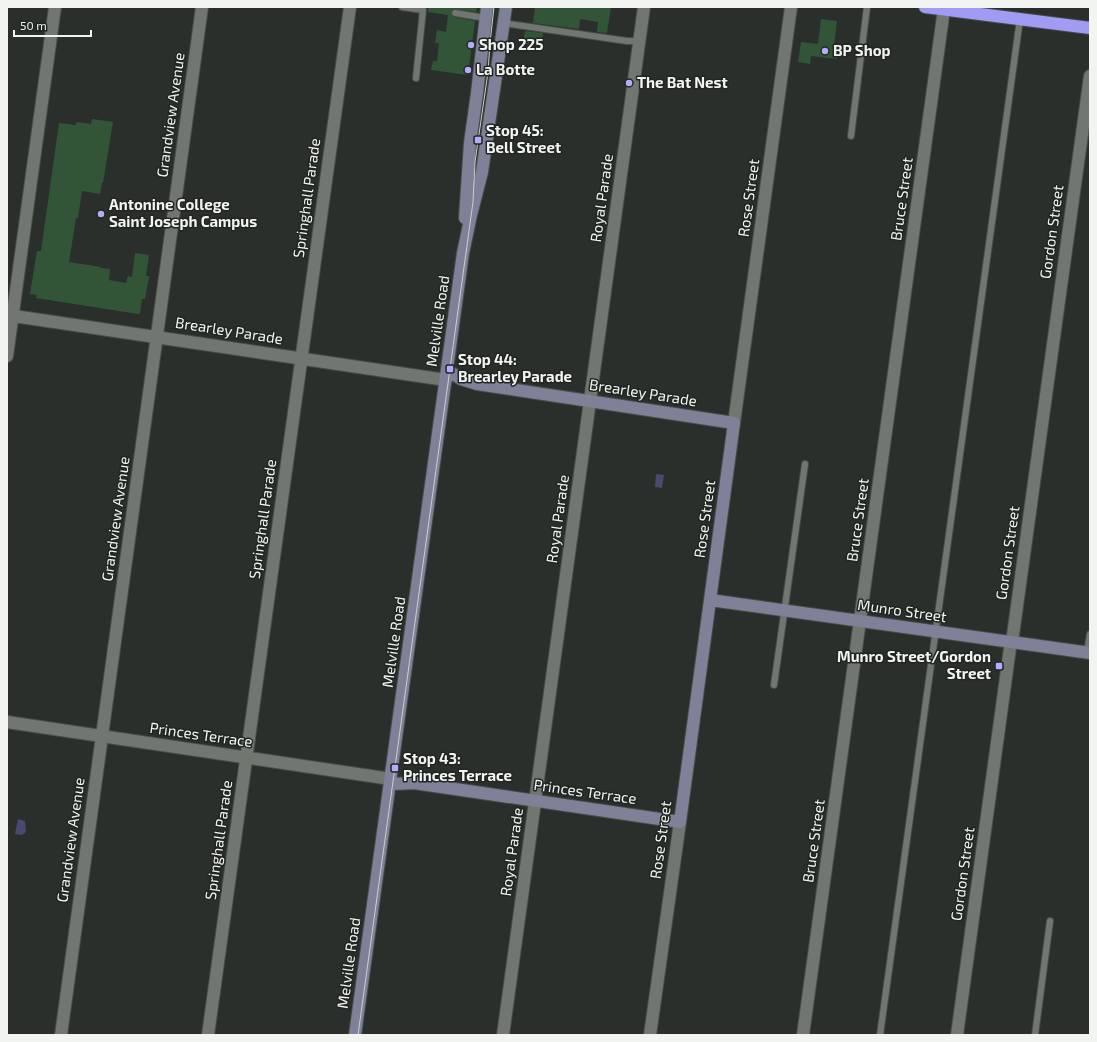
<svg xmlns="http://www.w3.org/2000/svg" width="1097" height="1042" font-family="'Exo 2',sans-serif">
<rect width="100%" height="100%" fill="#2b2f2b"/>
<path fill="#4b496f" d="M656 474 664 475 662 488 655 487Z
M18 819 25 821 26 832 22 835 15 834Z"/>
<path fill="#325538" d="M428 7H477L476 12 455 9 452 10 451 13 452 16 454 17 475 21 468 75 431 70 433 61H437L439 43H435L437 30 446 32 448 15 428 12Z
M535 7H611L607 33 597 32 598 22 580 19 579 29 533 23Z
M821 19 837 21 834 46 838 47 837 59 811 56 810 64 798 62 801 42 818 44Z
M525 31 543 33 541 46 523 44Z
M92 119 113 122 103 183H102L100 194 82 191 78 218H76L69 262 101 267 100 268 110 269 109 280 126 283 128 276 132 277 135 253 149 255 146 276H149L145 299H142L140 313 138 314 36 298 37 295 30 294 37 251H41L59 123 76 125V122L91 124Z"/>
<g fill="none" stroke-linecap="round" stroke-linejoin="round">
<defs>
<path id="lane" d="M402 7 423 10 416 78
M455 13 485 18
M503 23 627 41H639
M851 136 867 7
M1087 652 1090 634
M774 685 805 464
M880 1035 1020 19
M1035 1035 1050 921"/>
<path id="street" d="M7 315 446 380
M7 356 55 7
M734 423 791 7
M7 722 391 779
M61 1035 202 7
M208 1035 350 7
M503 1035 644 7
M650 1035 680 822
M803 1035 944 9
M957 1035 1010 648 1013 635 1090 76"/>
<path id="secondary" d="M465 218 470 143 477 93 487 7
M710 600 1090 653
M390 786 393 784 414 783 680 822 734 423 477 384 461 379 447 370
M355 1035 463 253 471 215 482 172 506 7"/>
<path id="highway" d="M925 7 1090 28"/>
</defs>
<use href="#lane" stroke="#484d49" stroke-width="8"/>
<use href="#street" stroke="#484d49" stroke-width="14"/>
<use href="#secondary" stroke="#484d49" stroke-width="14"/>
<use href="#highway" stroke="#484d49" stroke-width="14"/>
<use href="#lane" stroke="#717671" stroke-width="6"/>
<use href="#street" stroke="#717671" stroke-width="12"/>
<use href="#secondary" stroke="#7f8198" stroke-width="12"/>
<use href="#highway" stroke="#a19cf3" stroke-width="12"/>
<path stroke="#ced1ce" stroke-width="1" d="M358 1035 473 202 475 162 488 72 490 43 494 7"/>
</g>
<g fill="#b1adfa" stroke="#212622" stroke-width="1.5">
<circle cx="471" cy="45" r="4"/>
<circle cx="825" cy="51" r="4"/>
<circle cx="468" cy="70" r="4"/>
<circle cx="629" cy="83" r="4"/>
<rect x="474" y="136" width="8" height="8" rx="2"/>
<circle cx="101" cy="214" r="4"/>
<rect x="446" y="365" width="8" height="8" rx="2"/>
<rect x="995" y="662" width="8" height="8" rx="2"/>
<rect x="391" y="764" width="8" height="8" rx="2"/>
</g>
<g text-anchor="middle" stroke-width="3" stroke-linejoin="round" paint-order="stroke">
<g font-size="15" font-weight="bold" fill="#f1f4f1" stroke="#212622" text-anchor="start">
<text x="479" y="50">Shop 225</text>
<text x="833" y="56">BP Shop</text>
<text x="476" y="75">La Botte</text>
<text x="637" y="88">The Bat Nest</text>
<text x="486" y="136">Stop 45:<tspan x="486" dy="17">Bell Street</tspan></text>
<text x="109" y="210">Antonine College<tspan x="109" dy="17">Saint Joseph Campus</tspan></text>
<text x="458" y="365">Stop 44:<tspan x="458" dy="17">Brearley Parade</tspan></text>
<text x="991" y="662" text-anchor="end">Munro Street/Gordon<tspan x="991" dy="17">Street</tspan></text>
<text x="403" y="764">Stop 43:<tspan x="403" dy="17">Princes Terrace</tspan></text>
</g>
<g font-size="15" fill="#f1f4f1" stroke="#212622">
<text transform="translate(171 115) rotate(-82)" y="5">Grandview Avenue</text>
<text transform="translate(307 198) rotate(-82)" y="5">Springhall Parade</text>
<text transform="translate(602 198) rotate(-82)" y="5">Royal Parade</text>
<text transform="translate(749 198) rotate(-82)" y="5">Rose Street</text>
<text transform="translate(902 199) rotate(-82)" y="5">Bruce Street</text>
<text transform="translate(1052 232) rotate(-82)" y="5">Gordon Street</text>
<text transform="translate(438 321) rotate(-82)" y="5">Melville Road</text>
<text transform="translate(229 331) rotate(9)" y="5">Brearley Parade</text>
<text transform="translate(643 393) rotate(9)" y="5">Brearley Parade</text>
<text transform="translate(116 519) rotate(-82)" y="5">Grandview Avenue</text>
<text transform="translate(263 519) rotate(-82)" y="5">Springhall Parade</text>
<text transform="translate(558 519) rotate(-82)" y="5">Royal Parade</text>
<text transform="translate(705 519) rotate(-82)" y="5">Rose Street</text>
<text transform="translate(858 520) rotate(-82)" y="5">Bruce Street</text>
<text transform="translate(1008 553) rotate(-82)" y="5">Gordon Street</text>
<text transform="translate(902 611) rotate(8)" y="5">Munro Street</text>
<text transform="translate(394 642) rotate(-82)" y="5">Melville Road</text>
<text transform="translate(201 735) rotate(8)" y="5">Princes Terrace</text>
<text transform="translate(585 792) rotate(8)" y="5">Princes Terrace</text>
<text transform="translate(71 840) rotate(-82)" y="5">Grandview Avenue</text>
<text transform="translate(219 840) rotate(-82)" y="5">Springhall Parade</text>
<text transform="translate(661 840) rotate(-82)" y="5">Rose Street</text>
<text transform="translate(814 841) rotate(-82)" y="5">Bruce Street</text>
<text transform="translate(512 852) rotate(-82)" y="5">Royal Parade</text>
<text transform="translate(963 874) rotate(-82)" y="5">Gordon Street</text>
<text transform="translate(349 963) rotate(-82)" y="5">Melville Road</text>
</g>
</g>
<rect width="1097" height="1042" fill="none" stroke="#f1f4f1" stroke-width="16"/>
<path d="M14 30v6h77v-6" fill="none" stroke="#f1f4f1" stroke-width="2"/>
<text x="20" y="30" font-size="12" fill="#f1f4f1" stroke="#212622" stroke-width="3" paint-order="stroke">50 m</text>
</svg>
